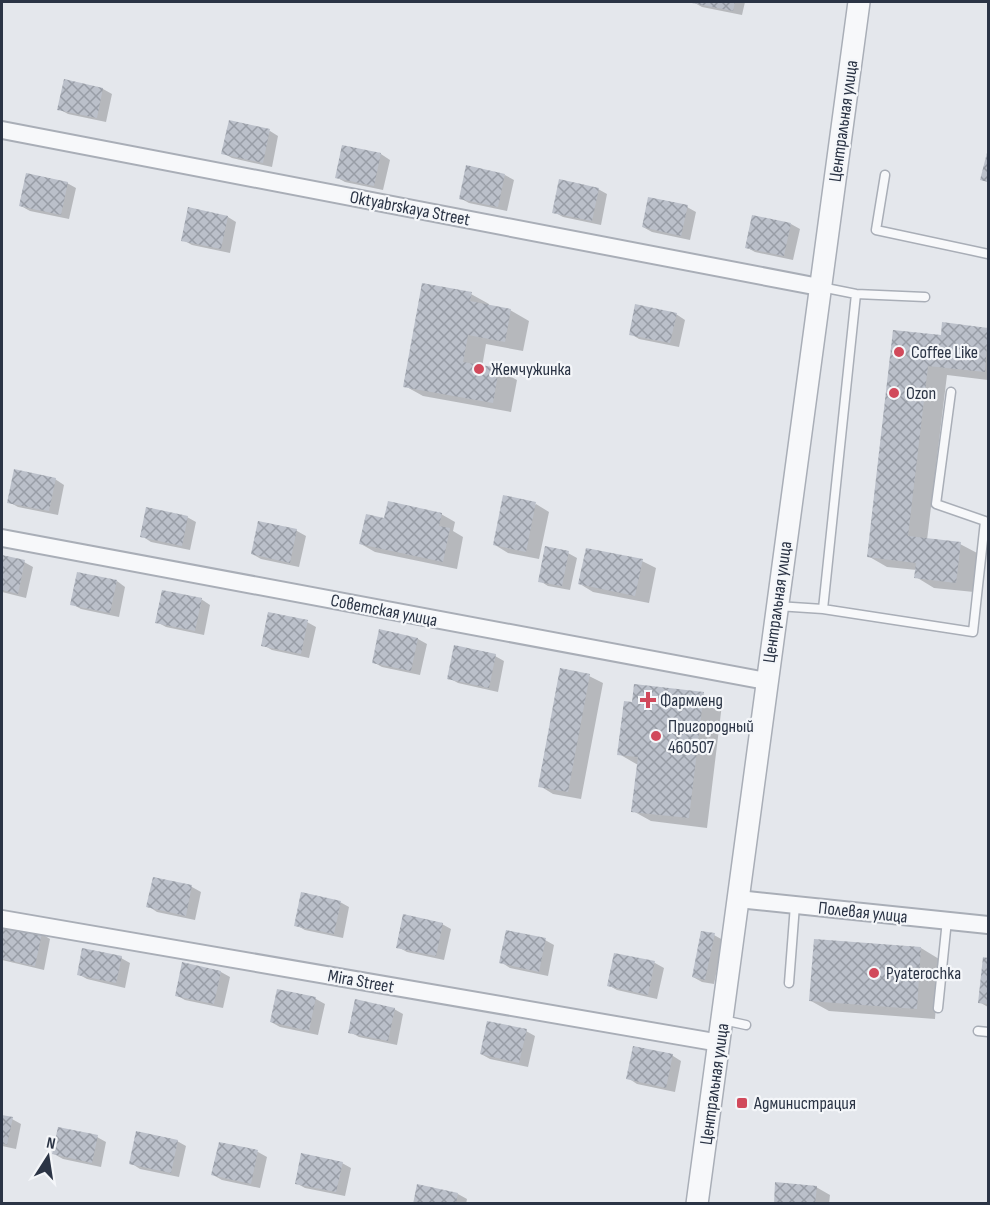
<svg xmlns="http://www.w3.org/2000/svg" width="990" height="1205" font-family="'Sofia Sans Condensed',sans-serif">
<defs>
<pattern id="building-cross-hatch" width="8" height="8" patternUnits="userSpaceOnUse" patternTransform="scale(1.5)"><rect width="8" height="8" fill="#bbc0ca"/><path d="M0 0l8 8M0 8l8-8" fill="none" stroke="#989da6"/></pattern>
</defs>
<rect width="100%" height="100%" fill="#e4e7ec"/>
<path fill="#0003" d="M693 2H745L742 15 702 7Z
M65 81 103 89 112 94 106 122 68 114 59 109Z
M270 131 278 136 272 167 232 158 223 153Z
M343 146 381 154 390 160 383 190 345 182 336 177Z
M505 175 514 180 507 211 469 203 460 198Z
M67 183 76 188 69 219 30 211 21 206Z
M598 189 607 194 601 225 563 217 554 212Z
M687 207 696 212 690 240 652 232 643 227Z
M753 216 791 224 800 229 793 260 755 252 746 247Z
M228 217 236 222 230 253 192 245 183 240Z
M471 294 489 304V306L510 310 529 321 523 351 486 344 482 367 498 370 517 380 511 412 423 396 405 386Z
M676 314 685 320 679 347 639 339 631 334Z
M944 324 988 329V380L947 375 927 540 960 544 979 554 974 592 934 588 916 577 917 570 887 567 868 556 895 331 942 337Z
M55 479 64 485 58 515 18 507 9 502Z
M536 504 549 512 539 559 508 553 495 545Z
M441 514 455 522 453 531 463 537 457 569 375 552 361 544 385 520Z
M187 517 196 522 190 550 151 542 142 536Z
M259 523 297 531 306 536 299 567 261 559 252 554Z
M568 553 577 558 570 590 548 586 540 581Z
M2 557 24 562 33 567 26 598 2 592Z
M642 561 656 568 649 603 593 592 580 584Z
M117 581 125 587 119 617 81 609 72 604Z
M201 599 210 605 204 635 166 627 157 622Z
M307 622 316 627 309 658 272 650 263 645Z
M380 631 418 639 427 644 420 675 382 667 373 662Z
M495 656 504 661 498 692 458 683 449 678Z
M589 676 603 683 581 799 553 794 540 786Z
M703 694 722 704 707 828 651 821 633 811 638 765 619 754 633 704Z
M154 879 192 887 201 892 195 920 157 912 148 906Z
M340 902 349 907 343 938 305 930 296 925Z
M442 924 451 929 444 960 407 952 398 947Z
M4 926 42 934 50 939 44 970 2 960Z
M714 935 723 940 714 984 702 982 693 977Z
M545 940 554 945 548 976 510 968 501 962Z
M921 948 939 959 935 1019 829 1011 811 1001Z
M615 954 655 963 664 968 657 999 617 990 608 985Z
M121 958 130 963 125 988 87 979 78 974Z
M984 959H988V1007L979 1002Z
M183 964 221 972 230 977 223 1008 185 1000 176 995Z
M278 991 316 999 325 1004 318 1035 280 1027 271 1022Z
M394 1009 403 1014 397 1045 359 1037 350 1032Z
M526 1031 535 1036 528 1067 490 1059 481 1054Z
M673 1056 681 1061 675 1092 637 1084 628 1078Z
M2 1116 12 1119 21 1124 16 1149 2 1146Z
M97 1137 106 1142 101 1167 63 1159 54 1154Z
M177 1141 186 1146 179 1177 140 1169 131 1163Z
M220 1144 258 1152 267 1157 260 1188 222 1180 213 1175Z
M342 1163 351 1168 345 1196 305 1188 296 1183Z
M816 1187 830 1195 829 1204H775Z
M458 1194 467 1199 466 1204H414Z"/>
<path fill="url(#building-cross-hatch)" d="M692 3V2H735L733 11Z
M64 79 103 88 97 118 57 110Z
M229 120 270 129 263 163 221 154Z
M342 145 381 153 374 186 335 178Z
M988 149V182L980 180Z
M466 165 505 174 498 207 459 199Z
M26 173 68 182 61 215 19 206Z
M559 179 599 188 592 221 552 213Z
M648 197 688 205 681 236 642 227Z
M188 207 228 216 221 249 181 241Z
M752 215 791 223 784 256 745 248Z
M422 283 472 292 470 301 511 309 505 342 468 335 463 362 499 368 493 403 403 387Z
M635 304 677 313 670 343 629 335Z
M942 322 988 328 985 372 928 366 908 536 961 542 956 583 914 578 916 563 867 557 893 330 941 335Z
M14 469 56 478 49 511 7 503Z
M503 495 536 502 526 552 493 545Z
M388 501 442 513 439 526 450 528 443 562 359 544 366 514 384 518Z
M146 507 188 516 182 546 140 537Z
M258 521 297 529 290 563 251 554Z
M545 546 569 551 562 586 538 582Z
M586 548 643 559 635 596 578 584Z
M2 555 25 560 18 594 2 590Z
M77 572 117 580 110 613 70 605Z
M162 590 202 598 195 631 155 623Z
M268 612 308 620 301 654 261 646Z
M379 629 418 638 411 671 372 663Z
M454 645 496 654 489 688 447 679Z
M560 668 590 674 568 792 538 787Z
M634 684 704 692 689 818 631 812 638 757 617 755 624 701 632 702Z
M153 877 192 885 186 916 146 907Z
M301 892 341 901 334 934 294 926Z
M403 914 443 923 436 956 396 948Z
M2 924 42 933 35 966 2 959Z
M506 930 546 938 539 972 499 963Z
M701 931 715 933 705 980 692 977Z
M814 939 921 947 917 1009 809 1001Z
M82 948 122 956 116 983 77 975Z
M614 953 655 961 648 995 607 986Z
M983 957 988 958V1004L978 1003Z
M182 962 221 971 214 1004 175 996Z
M277 989 316 997 309 1031 270 1022Z
M355 999 395 1008 388 1041 348 1033Z
M487 1021 527 1029 519 1063 480 1054Z
M633 1046 673 1054 666 1088 626 1079Z
M2 1115 13 1117 7 1145 2 1143Z
M58 1127 98 1135 92 1163 52 1154Z
M136 1131 178 1140 171 1173 129 1164Z
M219 1142 258 1150 251 1184 211 1175Z
M301 1153 343 1162 336 1192 295 1184Z
M775 1182 817 1186 815 1204H774Z
M417 1184 458 1193 456 1204H413Z"/>
<g fill="none" stroke-linecap="round" stroke-linejoin="round">
<defs>
<path id="service" d="M885 175 876 230 988 254
M821 287 856 294 925 297
M777 606 823 609 973 632 985 521 936 504 951 392
M823 609 856 294
M789 983 795 905
M938 1008 947 920
M723 1020 746 1025
M978 1031 988 1032"/>
<path id="minor" d="M2 130 819 287
M2 538 766 681
M738 899 988 925
M2 919 720 1043"/>
<path id="tertiary" d="M697 1204 859 2"/>
</defs>
<use href="#service" stroke="#a9aeb7" stroke-width="11"/>
<use href="#minor" stroke="#a9aeb7" stroke-width="20"/>
<use href="#tertiary" stroke="#a9aeb7" stroke-width="24"/>
<use href="#service" stroke="#f7f8fa" stroke-width="8"/>
<use href="#minor" stroke="#f7f8fa" stroke-width="16"/>
<use href="#tertiary" stroke="#f7f8fa" stroke-width="21"/>
</g>
<g fill="#d1495b" stroke="#f4f6f9" stroke-width="2">
<circle cx="899" cy="352" r="6"/>
<circle cx="479" cy="369" r="6"/>
<circle cx="894" cy="393" r="6"/>
<path d="M645 691h6v6h6v6h-6v6h-6v-6h-6v-6h6z"/>
<circle cx="656" cy="736" r="6"/>
<circle cx="874" cy="973" r="6"/>
<rect x="736" y="1097" width="12" height="12" rx="3"/>
</g>
<g text-anchor="middle" stroke-width="4.5" stroke-linejoin="round" paint-order="stroke">
<g font-size="18" fill="#2b3445" stroke="#f4f6f9">
<text transform="translate(843 121) rotate(-82)" y="6">Центральная улица</text>
<text transform="translate(410 208) rotate(11)" y="6">Oktyabrskaya Street</text>
<text transform="translate(777 602) rotate(-82)" y="6">Центральная улица</text>
<text transform="translate(384 610) rotate(11)" y="6">Советская улица</text>
<text transform="translate(863 912) rotate(6)" y="6">Полевая улица</text>
<text transform="translate(361 981) rotate(10)" y="6">Mira Street</text>
<text transform="translate(714 1084) rotate(-82)" y="6">Центральная улица</text>
</g>
<g font-size="18" fill="#2b3445" stroke="#f4f6f9" text-anchor="start">
<text x="911" y="358">Coffee Like</text>
<text x="491" y="375">Жемчужинка</text>
<text x="906" y="399">Ozon</text>
<text x="660" y="706">Фармленд</text>
<text x="668" y="732">Пригородный<tspan x="668" dy="21">460507</tspan></text>
<text x="886" y="979">Pyaterochka</text>
<text x="754" y="1109">Администрация</text>
</g>
</g>
<rect width="990" height="1205" fill="none" stroke="#2b3445" stroke-width="6"/>
<g transform="translate(48 1157) rotate(12)" stroke="#f4f6f9" stroke-width="4.5" paint-order="stroke">
<path d="M0-4.5L10 22L0 15L-10 22Z" fill="#2b3445"/>
<text y="-9" font-size="16" font-weight="bold" text-anchor="middle" fill="#2b3445">N</text>
</g>
</svg>
